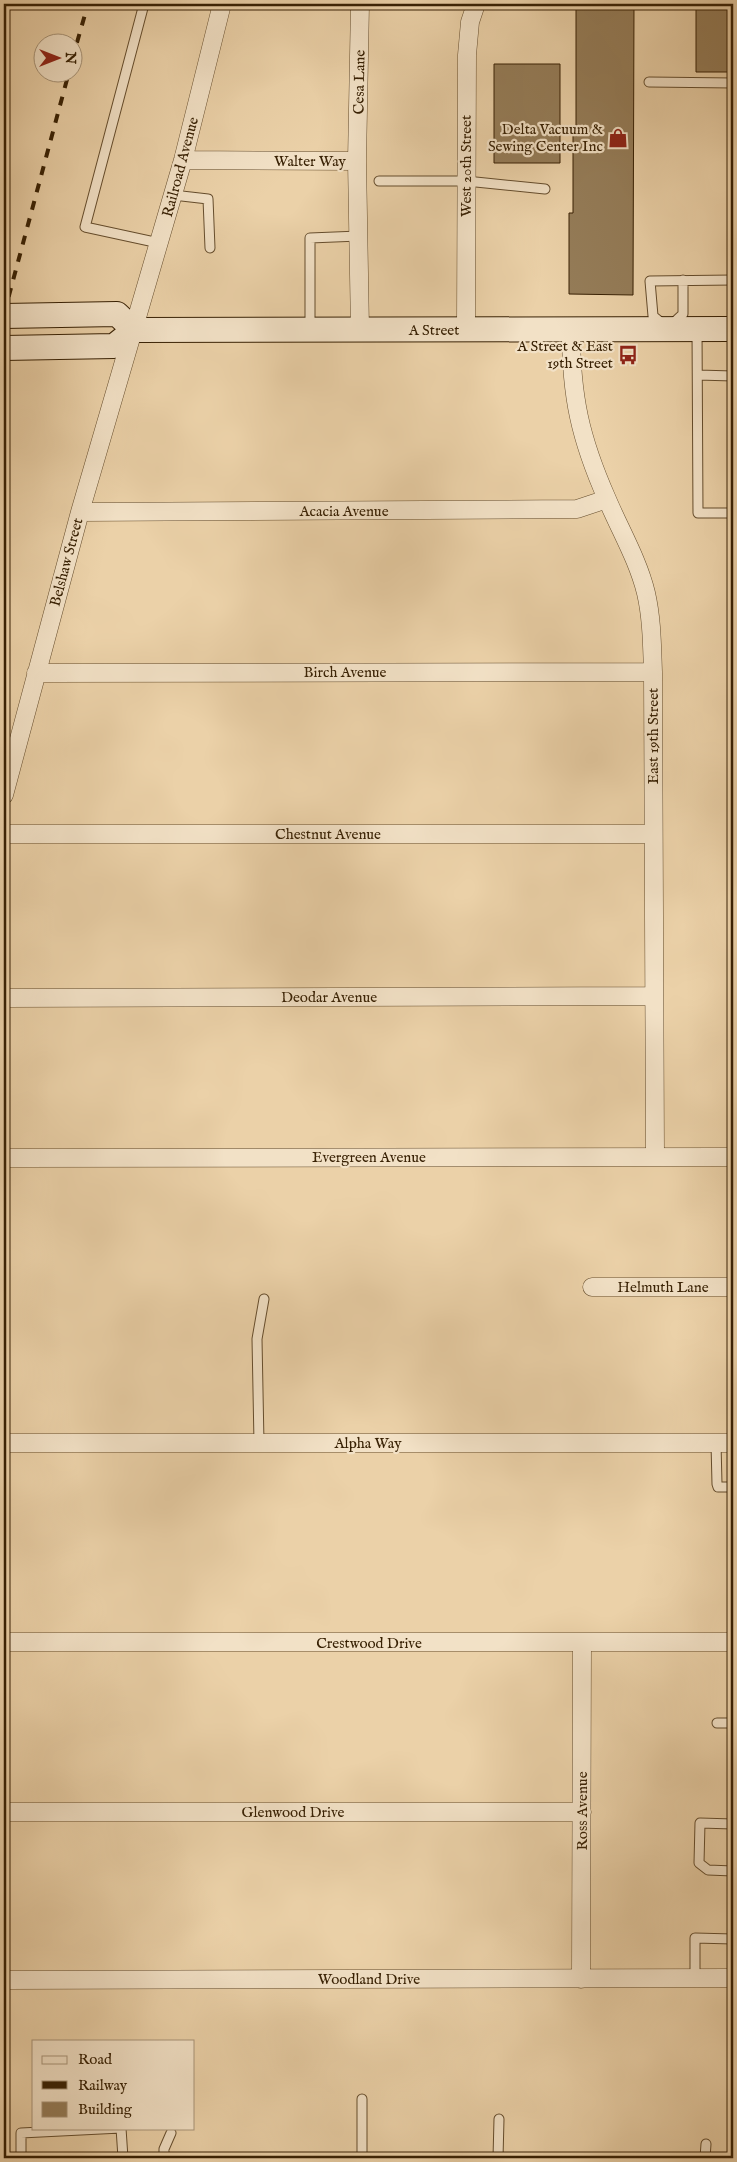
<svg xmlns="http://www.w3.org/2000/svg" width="737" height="2162" font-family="'IM FELL English',serif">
<rect width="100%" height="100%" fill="#ebd1a8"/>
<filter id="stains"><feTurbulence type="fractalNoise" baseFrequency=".004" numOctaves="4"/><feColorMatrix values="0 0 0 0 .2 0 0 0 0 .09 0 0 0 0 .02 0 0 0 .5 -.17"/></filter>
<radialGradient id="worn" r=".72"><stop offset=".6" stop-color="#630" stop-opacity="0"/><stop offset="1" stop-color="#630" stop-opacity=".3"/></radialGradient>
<path fill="#957d59" stroke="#382104" d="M576 4H634L633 295 569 294V213H573V131H576Z
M696 4H733V72H696Z
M494 64H560V163H494Z
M119 2153V2158H26V2154Z"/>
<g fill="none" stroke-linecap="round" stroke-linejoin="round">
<defs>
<path id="lane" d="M144 4 85 227 159 243
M649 82 733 83
M379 181H466L545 189
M173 195 208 199 210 248
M683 280V314L668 328 653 316 650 281 733 280
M697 329 698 513H733
M310 330V238L359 236
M698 375 733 376
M259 1443 257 1339 264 1299
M716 1443 717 1484 718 1487H733
M717 1723H733
M733 1824 700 1823 699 1863 708 1870 733 1871
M695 1978V1938L733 1939
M21 2158V2133L121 2128 123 2158
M164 2158V2149L171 2133
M362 2158V2099
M498 2158 499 2119
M705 2158 706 2144"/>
<path id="street" d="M183 160 357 161
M360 330 357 161 360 4
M466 330 467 55 470 22 476 4
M571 330C571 396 580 438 607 499 620 530 638 560 646 593 652 619 652 646 653 672L655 1157
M80 512 577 509 607 499
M36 673 653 672
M4 795 80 512 183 160 222 4
M4 834H653
M4 998 654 996
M4 1158 733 1157
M592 1287H733
M4 1443H733
M4 1642H733
M4 1812H582
M581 1979 582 1643
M4 1980 733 1978"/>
<path id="secondary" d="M4 316 117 314 134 330
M4 348 114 346 134 330 733 329"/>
</defs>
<use href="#lane" stroke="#654d2d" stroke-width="11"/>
<use href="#street" stroke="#654d2d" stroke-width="19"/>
<use href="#secondary" stroke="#382104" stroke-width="26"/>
<use href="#lane" stroke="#f2e1c6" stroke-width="9"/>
<use href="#street" stroke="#f2e1c6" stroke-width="18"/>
<use href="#secondary" stroke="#f2e1c6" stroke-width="24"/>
<path stroke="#382104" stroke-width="4" stroke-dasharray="9 9" stroke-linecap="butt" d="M72 60 88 4
M4 314 69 72"/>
</g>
<defs>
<symbol id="shop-bare" viewBox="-9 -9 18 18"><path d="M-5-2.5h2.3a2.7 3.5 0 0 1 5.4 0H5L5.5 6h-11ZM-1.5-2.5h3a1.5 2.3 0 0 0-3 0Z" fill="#8f2418" stroke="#f2e1c6" stroke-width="2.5" paint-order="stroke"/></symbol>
<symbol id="bus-bare" viewBox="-9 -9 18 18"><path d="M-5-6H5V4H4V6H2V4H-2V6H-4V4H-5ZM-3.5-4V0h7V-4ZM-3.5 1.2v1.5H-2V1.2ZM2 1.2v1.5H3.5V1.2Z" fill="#8f2418" stroke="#f2e1c6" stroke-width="2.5" paint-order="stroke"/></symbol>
</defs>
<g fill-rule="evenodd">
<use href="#shop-bare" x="604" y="124" width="28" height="28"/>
<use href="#bus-bare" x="614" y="341" width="28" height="28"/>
</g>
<g text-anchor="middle" stroke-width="4.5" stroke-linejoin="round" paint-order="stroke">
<g font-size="15" fill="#382104" stroke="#f2e1c6">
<text transform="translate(359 82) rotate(-89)" y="5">Cesa Lane</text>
<text x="310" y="166">Walter Way</text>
<text transform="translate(466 166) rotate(-90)" y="5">West 20th Street</text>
<text transform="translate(180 167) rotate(-75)" y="5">Railroad Avenue</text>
<text x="434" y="335">A Street</text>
<text x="344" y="516">Acacia Avenue</text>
<text transform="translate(66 562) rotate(-75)" y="5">Belshaw Street</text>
<text x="345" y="677">Birch Avenue</text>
<text transform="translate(653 736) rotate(-90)" y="5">East 19th Street</text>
<text x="328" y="839">Chestnut Avenue</text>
<text x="329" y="1002">Deodar Avenue</text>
<text x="369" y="1162">Evergreen Avenue</text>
<text x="663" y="1292">Helmuth Lane</text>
<text x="368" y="1448">Alpha Way</text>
<text x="369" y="1648">Crestwood Drive</text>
<text transform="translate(582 1811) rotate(-90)" y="5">Ross Avenue</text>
<text x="293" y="1817">Glenwood Drive</text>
<text x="369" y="1984">Woodland Drive</text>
</g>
<g font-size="15" fill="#382104" stroke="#f2e1c6" text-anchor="end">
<text x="603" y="134">Delta Vacuum &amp;<tspan x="603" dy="17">Sewing Center Inc</tspan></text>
<text x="613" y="351">A Street &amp; East<tspan x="613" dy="17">19th Street</tspan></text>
</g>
</g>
<rect width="737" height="2162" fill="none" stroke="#ebd1a8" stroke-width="20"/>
<rect x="5" y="5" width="727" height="2152" fill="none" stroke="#382104" stroke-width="2.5"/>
<rect x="10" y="10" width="717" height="2142" fill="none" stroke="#382104"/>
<rect x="32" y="2040" width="162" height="90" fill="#f2e1c6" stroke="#a89478"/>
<rect x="42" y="2056" width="25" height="8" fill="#f2e1c6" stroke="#a89478"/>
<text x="78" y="2064" font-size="15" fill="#382104">Road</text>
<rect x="42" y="2081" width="25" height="8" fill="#382104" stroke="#a89478"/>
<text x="78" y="2090" font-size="15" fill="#382104">Railway</text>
<rect x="42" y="2102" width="25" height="15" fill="#957d59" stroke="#a89478"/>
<text x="78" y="2114" font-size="15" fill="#382104">Building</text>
<g transform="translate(58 58) rotate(90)"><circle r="24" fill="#f2e1c6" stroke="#a89478"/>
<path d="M0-4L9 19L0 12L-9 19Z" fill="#8f2418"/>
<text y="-8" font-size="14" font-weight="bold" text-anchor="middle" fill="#382104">N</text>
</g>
<rect width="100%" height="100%" filter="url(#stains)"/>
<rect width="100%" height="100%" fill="url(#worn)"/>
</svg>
